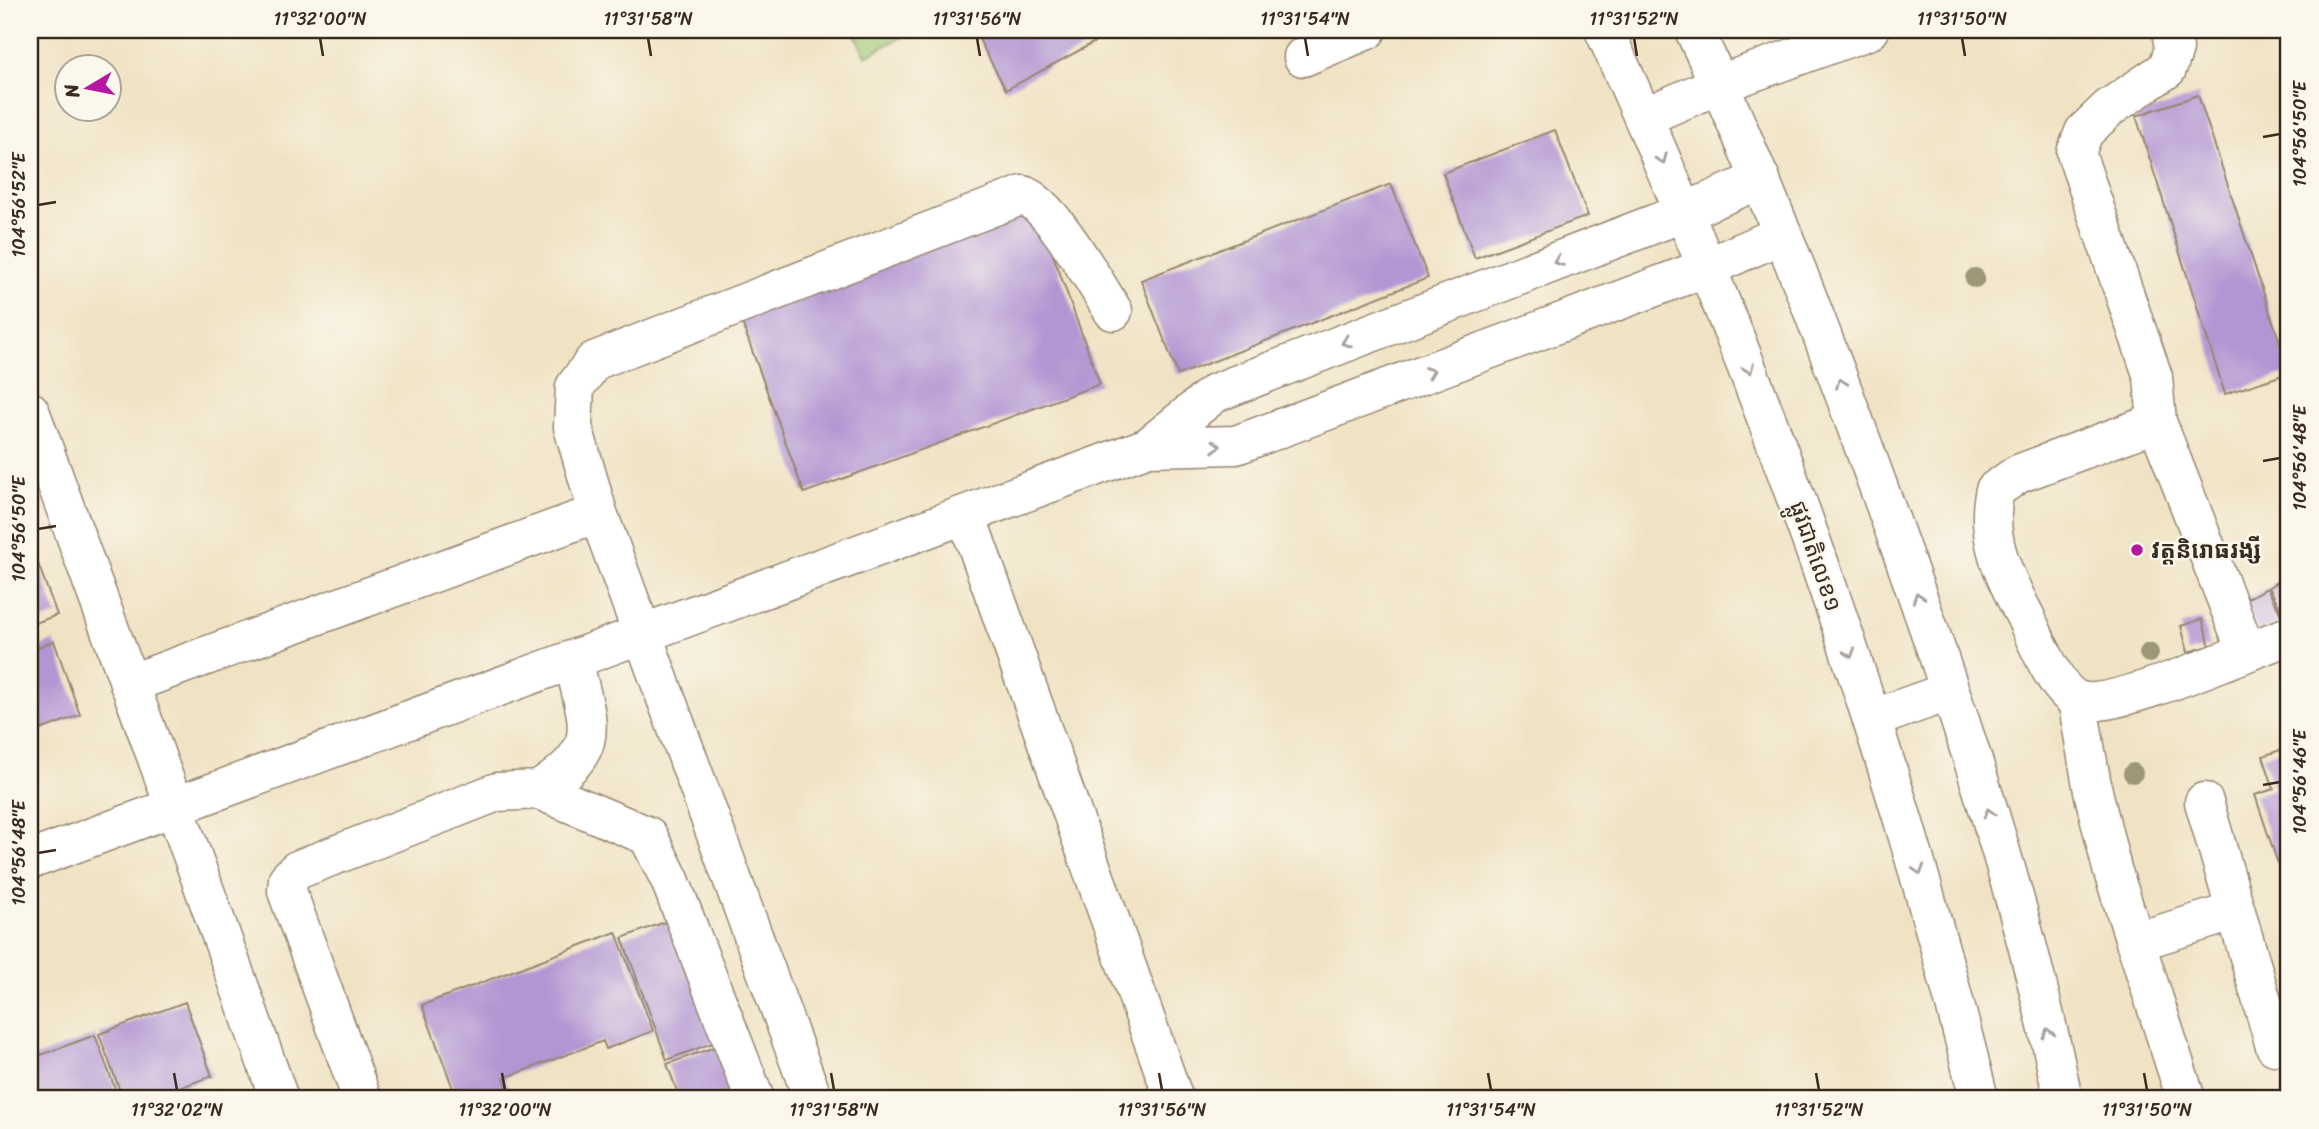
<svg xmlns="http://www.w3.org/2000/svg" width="2319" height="1129" font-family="Sriracha,'Noto Sans Khmer',sans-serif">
<rect width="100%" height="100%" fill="#fbf7ec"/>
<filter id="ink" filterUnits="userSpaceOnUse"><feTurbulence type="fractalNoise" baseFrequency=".0143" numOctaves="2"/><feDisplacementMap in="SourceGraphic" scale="14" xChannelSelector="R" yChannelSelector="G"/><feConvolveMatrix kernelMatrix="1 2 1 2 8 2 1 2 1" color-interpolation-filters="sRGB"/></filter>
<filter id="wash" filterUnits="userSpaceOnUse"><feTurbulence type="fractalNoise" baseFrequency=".00686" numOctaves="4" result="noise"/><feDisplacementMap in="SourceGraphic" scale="28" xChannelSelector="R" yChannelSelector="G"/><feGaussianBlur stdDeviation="1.57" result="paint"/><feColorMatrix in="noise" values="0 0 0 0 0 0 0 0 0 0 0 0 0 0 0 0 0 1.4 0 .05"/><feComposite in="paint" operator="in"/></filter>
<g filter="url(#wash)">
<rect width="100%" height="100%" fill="#f0e3c4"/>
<path fill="#9ec773" stroke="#6c7848" stroke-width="2" d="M853 30H915L866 56Z"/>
<g id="blocks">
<path fill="#b296d3" d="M974 30H1117L1006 90Z
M2198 95 2289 370V373L2225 394 2136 116Z
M1555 130 1588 216 1475 258 1443 173Z
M1391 184 1428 278 1178 375 1141 280Z
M1036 208 1100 384 804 493 740 317Z
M30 542 57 615 30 625Z
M2289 576V617L2286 619 2269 587Z
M2267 588 2284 620 2259 633 2242 601Z
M2202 619 2210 646 2188 652 2181 626Z
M54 641 80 715 30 734V650Z
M2289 747V897L2255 795 2274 789 2263 756Z
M678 917 723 1039 667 1060 622 938Z
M616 932 653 1031 606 1049 603 1041 504 1078 508 1088 477 1099H457L422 1005Z
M185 1002 212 1076 148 1099H123L99 1034Z
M95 1035 119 1099H30V1059Z
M726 1043 746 1099H680L667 1064Z"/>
</g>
</g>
<g filter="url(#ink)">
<use href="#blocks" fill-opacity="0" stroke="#968671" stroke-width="2"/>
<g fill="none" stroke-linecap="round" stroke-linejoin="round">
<defs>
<path id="minor" d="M2171 30 2174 49 2167 69 2109 108 2084 132 2076 153 2153 377 2157 422 2246 650
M1303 57 1367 30
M30 411C113 640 199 869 279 1099
M2157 422 2018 474 1995 490C1984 536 2004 576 2025 616 2035 637 2056 692 2078 700 2110 713 2249 649 2289 636
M1148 447 1236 445 1708 267 1783 234
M966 515 1174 1099
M129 684 598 513
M2077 700 2093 791 2112 869 2186 1099
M539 790C604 748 589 727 573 660
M2204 802 2275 1046
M30 860 1148 447 1215 393 1685 212 1761 179
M2135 942 2236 911
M362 1099 287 891 288 879 297 870 497 792 539 790 648 836 670 880 755 1099
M813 1099 598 513 573 427 575 387 594 361 1023 195C1052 205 1095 283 1113 311"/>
<path id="major" d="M1644 117 1720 84 1870 30"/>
<path id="highway" d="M1604 30C1761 374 1889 731 1979 1099
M1694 30C1770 191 1832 359 1893 527 1960 714 2024 904 2063 1099
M1872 719 1950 691"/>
</defs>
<use href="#minor" stroke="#968671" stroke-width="41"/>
<use href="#major" stroke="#968671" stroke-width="41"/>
<use href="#highway" stroke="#968671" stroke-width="41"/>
<use href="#minor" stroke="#fff" stroke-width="38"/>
<use href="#major" stroke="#fff" stroke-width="38"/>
<use href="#highway" stroke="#fff" stroke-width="38"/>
</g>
<g fill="#9d9777">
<circle cx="1975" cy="278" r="10"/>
<circle cx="2149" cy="653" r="10"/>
<circle cx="2133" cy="773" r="10"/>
</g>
<defs><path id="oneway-chevron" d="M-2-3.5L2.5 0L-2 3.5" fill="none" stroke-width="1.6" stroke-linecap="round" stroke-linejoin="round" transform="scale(1.75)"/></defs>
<g stroke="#a79f9a">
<use href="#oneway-chevron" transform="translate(1662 159) rotate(67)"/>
<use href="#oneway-chevron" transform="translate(1558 261) rotate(159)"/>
<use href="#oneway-chevron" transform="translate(1346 342) rotate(159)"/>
<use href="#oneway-chevron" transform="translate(1749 369) rotate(68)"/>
<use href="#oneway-chevron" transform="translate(1430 372) rotate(-21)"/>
<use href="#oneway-chevron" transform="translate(1841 383) rotate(-110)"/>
<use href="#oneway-chevron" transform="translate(1216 446) rotate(-1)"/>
<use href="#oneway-chevron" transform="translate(1918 597) rotate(-109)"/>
<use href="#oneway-chevron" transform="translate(1850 653) rotate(71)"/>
<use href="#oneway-chevron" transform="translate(1989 813) rotate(-106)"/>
<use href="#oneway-chevron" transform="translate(1919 870) rotate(73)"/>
<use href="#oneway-chevron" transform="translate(2048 1033) rotate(-104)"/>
</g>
</g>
<path fill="none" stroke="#3b2a1e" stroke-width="2.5" d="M320 38 323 56M648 38 651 56M977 38 980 56M1305 38 1308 56M1634 38 1637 56M1962 38 1965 56M2263 137 2280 134M38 205 56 202M2263 461 2280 458M38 529 56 526M2263 785 2280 782M38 853 56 850M174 1073 177 1090M502 1073 505 1090M831 1073 834 1090M1159 1073 1162 1090M1488 1073 1491 1090M1816 1073 1819 1090M2144 1073 2147 1090"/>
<circle fill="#b5179e" stroke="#fbf7ec" stroke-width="2.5" cx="2137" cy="550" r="7"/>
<g text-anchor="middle" stroke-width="5" stroke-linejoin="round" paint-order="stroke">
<g font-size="23" font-weight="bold" fill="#3b2a1e" stroke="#fbf7ec" text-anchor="start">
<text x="2151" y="558">វត្តនិរោធរង្សី</text>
</g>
<g font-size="23" fill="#3b2a1e" stroke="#fbf7ec">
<text transform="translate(1816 556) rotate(71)" y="8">ផ្លូវជាតិលេខ១</text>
</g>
</g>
<rect width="2319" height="1129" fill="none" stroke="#fbf7ec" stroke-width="77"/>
<g transform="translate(88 88) rotate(260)"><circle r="33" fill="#fbf7ec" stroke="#aea59a" stroke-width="2"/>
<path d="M0-5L12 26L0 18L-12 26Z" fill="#b5179e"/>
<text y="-10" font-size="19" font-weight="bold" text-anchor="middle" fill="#3b2a1e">N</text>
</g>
<rect x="38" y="38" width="2242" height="1052" fill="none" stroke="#3b2a1e" stroke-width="2.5"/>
<g font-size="18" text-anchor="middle" fill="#3b2a1e">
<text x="320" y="25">11°32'00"N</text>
<text x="648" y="25">11°31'58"N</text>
<text x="977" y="25">11°31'56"N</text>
<text x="1305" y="25">11°31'54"N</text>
<text x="1634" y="25">11°31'52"N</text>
<text x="1962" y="25">11°31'50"N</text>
<text transform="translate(2300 134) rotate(-90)" y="6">104°56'50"E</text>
<text transform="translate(19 205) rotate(-90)" y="6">104°56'52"E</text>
<text transform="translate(2300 458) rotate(-90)" y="6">104°56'48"E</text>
<text transform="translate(19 529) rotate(-90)" y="6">104°56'50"E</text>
<text transform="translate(2300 782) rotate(-90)" y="6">104°56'46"E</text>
<text transform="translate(19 853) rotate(-90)" y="6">104°56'48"E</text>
<text x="177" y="1116">11°32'02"N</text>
<text x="505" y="1116">11°32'00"N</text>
<text x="834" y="1116">11°31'58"N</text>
<text x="1162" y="1116">11°31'56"N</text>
<text x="1491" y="1116">11°31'54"N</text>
<text x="1819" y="1116">11°31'52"N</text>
<text x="2147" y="1116">11°31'50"N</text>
</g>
</svg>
